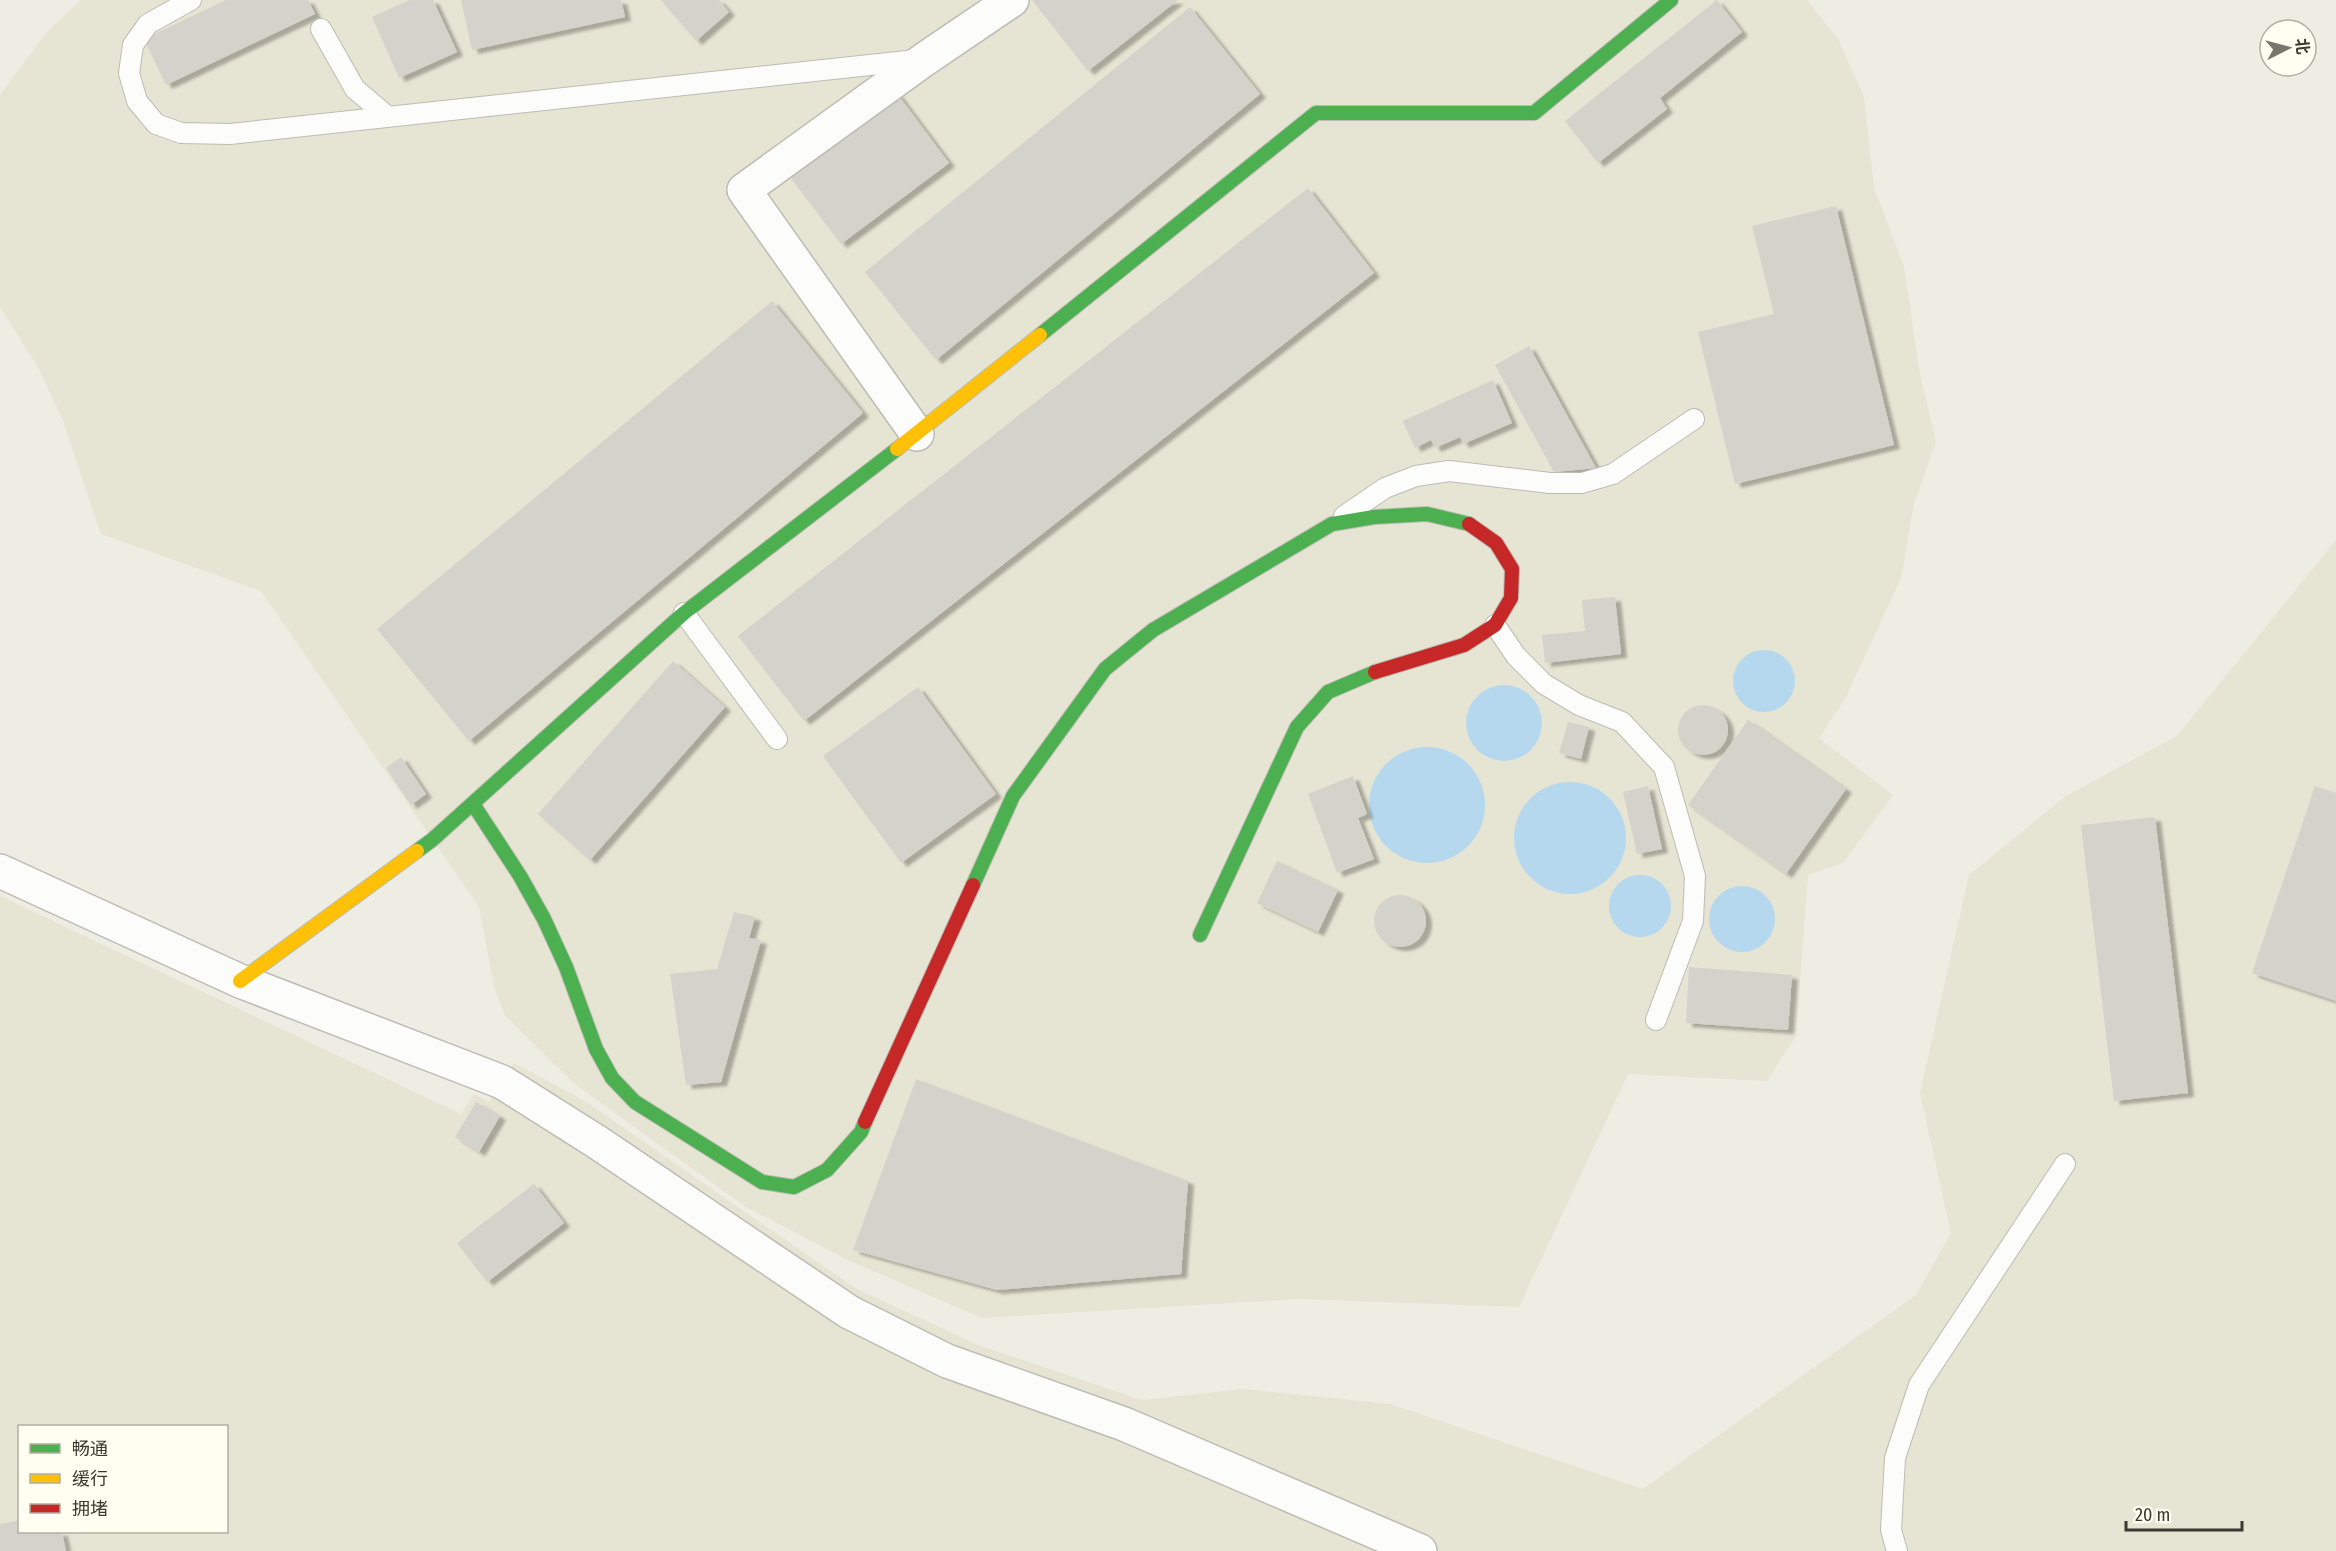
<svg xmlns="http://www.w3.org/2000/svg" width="2336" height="1551" font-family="'Fira Sans Condensed','Noto Sans SC',sans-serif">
<defs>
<filter id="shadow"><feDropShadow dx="6" dy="4" stdDeviation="1.5" flood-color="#0004"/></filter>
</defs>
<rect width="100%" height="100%" fill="#eeede3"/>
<path fill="#e6e4d2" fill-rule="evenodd" d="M81 0H1807L1838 39 1864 97 1874 188 1904 266 1919 369 1936 442 1914 503 1901 578 1845 699 1819 738 1893 795 1843 863 1808 875 1796 1036 1767 1081 1628 1074 1519 1307 1297 1299 982 1318 848 1260 746 1207 576 1085 505 1015 494 987 479 907 261 591 101 534 64 423 38 367 0 307V95L47 32Z
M2336 540V1551H0V896L461 1114 474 1094 489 1102 514 1063 585 1101 855 1288 978 1345 1142 1400 1243 1389 1390 1404 1643 1489 1916 1295 1951 1233 1920 1093 1969 875 2066 796 2177 736ZM20 1426H226V1532H20Z"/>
<path fill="#b5d8ee" d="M1733 681a31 31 0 1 1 62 0a31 31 0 1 1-62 0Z
M1466 723a38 38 0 1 1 76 0a38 38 0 1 1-76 0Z
M1369 805a58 58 0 1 1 116 0a58 58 0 1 1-116 0Z
M1514 838a56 56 0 1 1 112 0a56 56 0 1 1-112 0Z
M1609 906a31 31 0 1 1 62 0a31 31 0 1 1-62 0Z
M1709 919a33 33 0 1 1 66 0a33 33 0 1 1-66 0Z"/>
<path fill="#d3d3cb" filter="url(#shadow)" d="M226 0H308L315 14 166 85 144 39Z
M410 0H433L457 52 399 78 372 17Z
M461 0H621L625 17 472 50Z
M661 0H719L729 12 696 41Z
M1032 0H1178L1088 71Z
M1717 0 1742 32 1660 98 1667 109 1598 163 1565 121Z
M1190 7 1260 94 936 360 865 272Z
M896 92 949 163 841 244 787 173Z
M1308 188 1374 273 804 721 738 636Z
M1836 206 1894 445 1735 484 1698 332 1774 314 1752 226Z
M772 301 863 413 469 741 377 629Z
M1529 346 1596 468 1554 472 1495 365Z
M1493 380 1512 423 1463 444 1460 437 1435 448 1431 440 1415 448 1403 421Z
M1615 597 1621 654 1545 663 1542 635 1585 631 1582 600Z
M673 661 725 707 590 860 538 814Z
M918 687 996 794 901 863 823 756Z
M1678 730a25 25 0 1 1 50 0a25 25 0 1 1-50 0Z
M1748 720 1846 789 1786 874 1688 805Z
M1568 722 1589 727 1581 759 1559 753Z
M401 757 426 794 411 805 386 768Z
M1353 776 1367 814 1358 818 1374 859 1337 873 1308 794Z
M1648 786 1662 849 1637 854 1623 792Z
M2315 786 2336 793V1001L2252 973Z
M2155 817 2188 1093 2114 1101 2081 825Z
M1277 861 1338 890 1318 932 1257 903Z
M1374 921a26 26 0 1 1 52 0a26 26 0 1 1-52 0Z
M734 912 755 917 749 938 761 940 721 1082 686 1085 670 974 717 969Z
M1689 967 1792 975 1788 1030 1686 1023Z
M916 1079 1188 1181 1181 1274 997 1290 853 1250Z
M476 1102 500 1116 479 1152 455 1137Z
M534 1184 564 1223 487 1282 457 1243Z
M20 1520V1532H62L66 1551H0V1524Z"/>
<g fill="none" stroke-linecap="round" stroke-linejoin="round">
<defs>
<path id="lane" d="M191 0 148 24 133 45 129 73 137 101 156 124 181 133 230 134 916 60
M321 29 355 89 388 117
M1344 516 1385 488 1416 476 1449 471 1550 483H1582L1613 474 1694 419
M684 613 777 739
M1495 625 1516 656 1544 684 1579 705 1622 722 1664 767 1695 876 1693 921 1656 1020
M1897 1551 1891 1530 1895 1458 1919 1385 2065 1164"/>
<path id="street" d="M917 434 744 190 925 59 1012 0
M0 871 240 981 502 1082 597 1142 849 1312 947 1361 1124 1424 1420 1551"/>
<path id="fast" d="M1040 335 1316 113H1534L1671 0
M473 804 520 876 544 919 566 967 596 1049 612 1078 635 1102 762 1182 794 1187 827 1170 861 1132 865 1122
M417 851 432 840 684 613 897 449
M973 885 1013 796 1105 669 1153 630 1332 524 1374 517 1427 514 1469 524
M1200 935 1297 727 1328 692 1375 672"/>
<path id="slow" d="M897 449 1040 335
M240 981 417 851"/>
<path id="jam" d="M1375 672 1464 645 1495 625 1511 598 1512 569 1496 543 1469 524
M865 1122 973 885"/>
</defs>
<use href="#lane" stroke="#bcbcb5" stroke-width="22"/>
<use href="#street" stroke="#bcbcb5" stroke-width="36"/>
<use href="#fast" stroke="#bcbcb5" stroke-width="16"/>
<use href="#slow" stroke="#bcbcb5" stroke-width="16"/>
<use href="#jam" stroke="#bcbcb5" stroke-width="16"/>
<use href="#lane" stroke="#fcfcfb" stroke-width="20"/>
<use href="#street" stroke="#fcfcfb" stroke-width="33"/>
<use href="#fast" stroke="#4caf50" stroke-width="14"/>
<use href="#slow" stroke="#ffc107" stroke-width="14"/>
<use href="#jam" stroke="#c62828" stroke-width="14"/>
</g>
<rect x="18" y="1425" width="210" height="108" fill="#fffef0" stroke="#b0afa4" stroke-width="1.5"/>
<rect x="30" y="1444" width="30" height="9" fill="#4caf50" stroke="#b0afa4" stroke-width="1.5"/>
<text x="72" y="1455" font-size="18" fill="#393831">畅通</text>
<rect x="30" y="1474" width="30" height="9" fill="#ffc107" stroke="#b0afa4" stroke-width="1.5"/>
<text x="72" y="1485" font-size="18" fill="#393831">缓行</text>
<rect x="30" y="1504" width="30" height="9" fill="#c62828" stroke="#b0afa4" stroke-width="1.5"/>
<text x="72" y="1515" font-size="18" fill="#393831">拥堵</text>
<g transform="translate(2288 48) rotate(84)"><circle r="28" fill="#fffef0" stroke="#b0afa4" stroke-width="1.5"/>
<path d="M0-4.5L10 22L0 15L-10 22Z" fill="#78776f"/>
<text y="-9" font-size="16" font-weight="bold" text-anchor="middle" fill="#393831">北</text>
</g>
<path d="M2126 1521v9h116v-9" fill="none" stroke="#393831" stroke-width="3"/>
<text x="2135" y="1521" font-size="18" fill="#393831" stroke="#fffef0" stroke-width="4.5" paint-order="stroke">20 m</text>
</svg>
